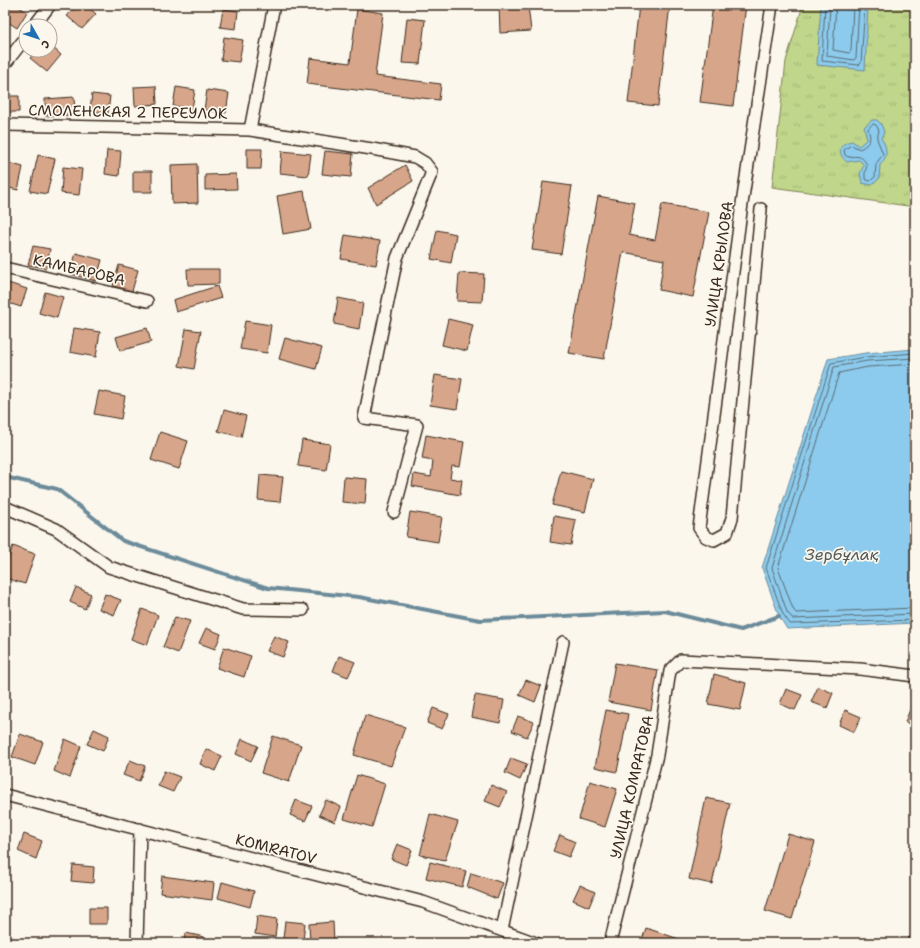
<svg xmlns="http://www.w3.org/2000/svg" width="920" height="948" font-family="'Shantell Sans',sans-serif">
<defs>
<pattern id="grass-tufts" width="24" height="20" patternUnits="userSpaceOnUse"><rect width="24" height="20" fill="#bfd68b"/><path d="M3 7l-1-3M5 7V3M7 7l1-3M15 17l-1-3M17 17v-4M19 17l1-3" fill="none" stroke="#a5b878"/></pattern>
</defs>
<rect width="100%" height="100%" fill="#fbf7ec"/>
<filter id="ink" filterUnits="userSpaceOnUse"><feTurbulence type="fractalNoise" baseFrequency=".025" numOctaves="2"/><feDisplacementMap in="SourceGraphic" scale="8" xChannelSelector="R" yChannelSelector="G"/><feConvolveMatrix kernelMatrix="1 2 1 2 8 2 1 2 1" color-interpolation-filters="sRGB"/></filter>
<g filter="url(#ink)">
<path fill="url(#grass-tufts)" stroke="#7d8054" d="M803 5H915V207L772 187 786 61Z"/>
<path fill="#8ccbed" stroke="#6c8b9a" d="M821 5H868L865 70 817 65Z
M872 120H877L881 124 884 132 881 138C888 148 888 157 880 165L879 179 871 185 862 183 860 173 864 165 859 160 847 162C836 153 839 143 852 141L859 146 867 139 864 127Z
M915 349V623L787 629 779 616 762 568 828 359 866 353Z"/>
<g fill="none" stroke-linecap="round" stroke-linejoin="round">
<path stroke="#5b6a71" stroke-width="1" d="M825 5 822 61 859 65 861 63 865 5
M830 5 827 56 854 60 856 58 859 5
M836 5 833 50 849 53 851 51 853 5
M873 124 876 125 879 130 877 139 883 154 876 164 875 177 870 181 865 179V173L867 165C862 155 858 156 848 157L845 155 844 150 851 145 860 149C870 143 872 140 868 129Z
M915 353 866 357 831 363 766 568 783 614 790 624 915 620
M915 358 867 361 834 367 772 568 787 612 793 619 915 614
M915 364 868 367 839 373 778 568 793 609 796 613 915 608"/>
<path stroke="#6c8b9a" stroke-width="4" d="M5 477 57 489 123 541 268 588 359 597 480 620 665 611 741 630 779 616"/>
</g>
<path fill="#d7a68a" stroke="#3b2a1e" d="M8 5H16L27 12 17 28 5 20V9Z
M77 5H86L96 14 82 29 67 16Z
M499 5H528L531 31 500 33Z
M639 5H670L658 106 628 103Z
M713 5H746L733 106 700 102Z
M223 9 238 11 236 29 220 27Z
M357 9 383 13 375 76 441 84 439 100 307 84 310 58 350 63Z
M407 18 425 20 420 64 402 63Z
M224 37 243 40 239 62 221 60Z
M50 45 61 55 47 72 30 58 37 50H50Z
M156 86 157 104 135 106 134 87Z
M176 87 195 90 192 109 173 106Z
M207 90 229 93 226 113 204 110Z
M92 94 110 96 108 113 90 111Z
M5 96H19V112H5Z
M74 97 75 115 45 116V99Z
M247 149H262L261 169H247Z
M107 150 121 151 119 176 105 174Z
M282 151 311 154 308 176 280 173Z
M325 151 353 154 351 177 322 174Z
M38 155 55 159 47 194 30 191Z
M5 162 23 167 18 190 5 187Z
M197 164 198 203 172 204 171 165Z
M405 165 413 181 376 204 368 188Z
M63 167 82 169 79 195 61 193Z
M133 171H152V192H133Z
M236 174 237 189 205 190V175Z
M543 182 572 186 561 254 532 250Z
M304 191 311 229 283 234 277 196Z
M598 196 635 203 629 235 655 240 662 204 709 212 693 297 659 290 664 260 623 252 604 359 569 353Z
M437 230 456 234 451 263 431 259Z
M345 235 380 241 376 265 341 259Z
M33 246 50 249 46 268 28 265Z
M76 253 102 260 96 281 70 274Z
M119 265 138 270 132 291 113 286Z
M187 269H219V284L188 285Z
M459 273 484 274 482 302 457 301Z
M5 282 27 289 21 307 5 302Z
M217 286 221 298 176 312 173 300Z
M45 292 63 297 57 318 39 313Z
M338 298 363 303 359 329 334 324Z
M448 319 473 325 467 351 442 345Z
M245 321 271 325 267 353 240 349Z
M74 328 100 332 96 357 70 352Z
M147 328 151 342 120 351 116 337Z
M186 329 201 331 194 369 179 366Z
M285 338 322 348 316 369 279 359Z
M435 375 462 379 457 409 430 405Z
M99 391 125 396 121 419 94 414Z
M224 410 246 416 241 437 218 431Z
M160 432 188 441 179 469 151 460Z
M426 435 464 442 460 467 452 466 450 478 462 480 460 495 412 486 414 474 431 477 433 461 422 459Z
M302 440 330 444 326 470 298 466Z
M561 471 593 479 585 512 552 505Z
M260 475 283 477 280 502 258 500Z
M344 477 367 479 365 504 342 502Z
M410 512 442 517 438 542 406 537Z
M554 516 576 520 571 545 550 542Z
M13 546 35 554 25 584 5 578V567Z
M76 587 91 594 85 609 70 602Z
M105 594 121 600 114 615 99 609Z
M142 609 158 615 147 645 131 639Z
M175 617 190 621 178 653 163 647Z
M206 628 221 634 215 649 199 643Z
M274 636 289 642 283 657 267 651Z
M224 647 251 656 244 677 217 668Z
M339 656 355 662 348 677 333 671Z
M615 663 658 670 651 710 608 702Z
M714 674 746 683 740 710 708 704Z
M526 680 541 686 535 702 519 695Z
M818 687 833 693 827 708 811 702Z
M786 689 802 695 795 710 780 704Z
M475 695 504 700 500 723 471 717Z
M911 707 915 708V726L905 722Z
M433 708 449 714 442 729 427 723Z
M606 710 628 714 617 772 595 767Z
M845 710 861 717 854 732 839 725Z
M365 715 405 727 391 766 354 755Z
M518 716 534 722 527 737 512 731Z
M94 729 109 736 103 751 87 744Z
M20 734 43 742 35 765 12 757Z
M273 736 301 745 289 782 261 773Z
M65 739 81 746 70 778 54 771Z
M242 739 258 746 251 761 236 754Z
M206 749 222 756 215 771 200 764Z
M511 758 527 764 520 780 505 773Z
M130 760 145 766 139 781 123 775Z
M164 771 180 777 173 792 158 786Z
M357 775 385 784 372 827 344 819Z
M590 781 617 789 605 827 579 819Z
M491 785 507 792 500 807 485 801Z
M706 798 730 803 712 884 689 879Z
M296 800 312 806 305 821 290 815Z
M326 800 341 807 335 822 319 815Z
M430 814 458 822 445 860 420 855Z
M24 834 42 841 36 859 18 851Z
M788 834 815 842 792 919 765 911Z
M560 835 575 842 569 857 553 851Z
M397 844 412 850 406 865 391 859Z
M430 862 466 871 462 887 426 878Z
M73 865 94 867 93 883 71 881Z
M471 873 503 883 497 899 467 887Z
M162 876 214 883 212 900 160 893Z
M222 882 254 891 250 907 218 898Z
M580 885 595 892 589 907 573 900Z
M89 908H107V924H89Z
M257 916 277 919 275 937 255 934Z
M285 921 305 923 303 941 283 939Z
M333 922 334 943H310L309 924Z
M646 928 682 940 681 943H641Z
M186 933 204 937 203 943H183Z
M909 937 915 939V943H906Z"/>
<g fill="none" stroke-linecap="round" stroke-linejoin="round">
<defs>
<path id="street" d="M34 26 50 5
M5 64 26 37
M5 125 250 130 372 149 415 157 425 163 432 172 397 258 364 418 417 425 394 512
M250 130 274 5
M761 209 732 518 727 533 714 540 706 537 699 528 742 204 772 5
M5 268 147 301
M5 507 56 529 109 567 243 609 303 610
M5 795 423 902 536 943
M502 930 563 642
M137 943 140 829
M610 943 657 755 670 671 681 660 860 669 915 676"/>
</defs>
<use href="#street" stroke="#3b2a1e" stroke-width="14"/>
<use href="#street" stroke="#fbf7ec" stroke-width="11"/>
</g>
</g>
<g text-anchor="middle" stroke-width="3.5" stroke-linejoin="round" paint-order="stroke">
<g font-size="15" fill="#3b2a1e" stroke="#fbf7ec">
<text transform="translate(128 112) rotate(1)" y="5">СМОЛЕНСКАЯ 2 ПЕРЕУЛОК</text>
<text transform="translate(719 264) rotate(-82)" y="5">УЛИЦА КРЫЛОВА</text>
<text transform="translate(79 270) rotate(13)" y="5">КАМБАРОВА</text>
<text transform="translate(632 787) rotate(-77)" y="5">УЛИЦА КОМРАТОВА</text>
<text transform="translate(276 849) rotate(14)" y="5">KOMRATOV</text>
</g>
<g font-size="16" font-style="italic" fill="#535a5c" stroke="#fbf7ec">
<text x="842" y="560">Зербұлақ</text>
</g>
</g>
<rect width="920" height="948" fill="none" stroke="#fbf7ec" stroke-width="20"/>
<rect x="10" y="10" width="900" height="928" fill="none" stroke="#3b2a1e" stroke-width="1.5" filter="url(#ink)"/>
<g transform="translate(38 38) rotate(129)"><circle r="19" fill="#fbf7ec" stroke="#aea59a"/>
<path d="M0-3L7 15L0 10L-7 15Z" fill="#1f6fb2"/>
<text y="-6" font-size="11" font-weight="bold" text-anchor="middle" fill="#3b2a1e">С</text>
</g>
</svg>
